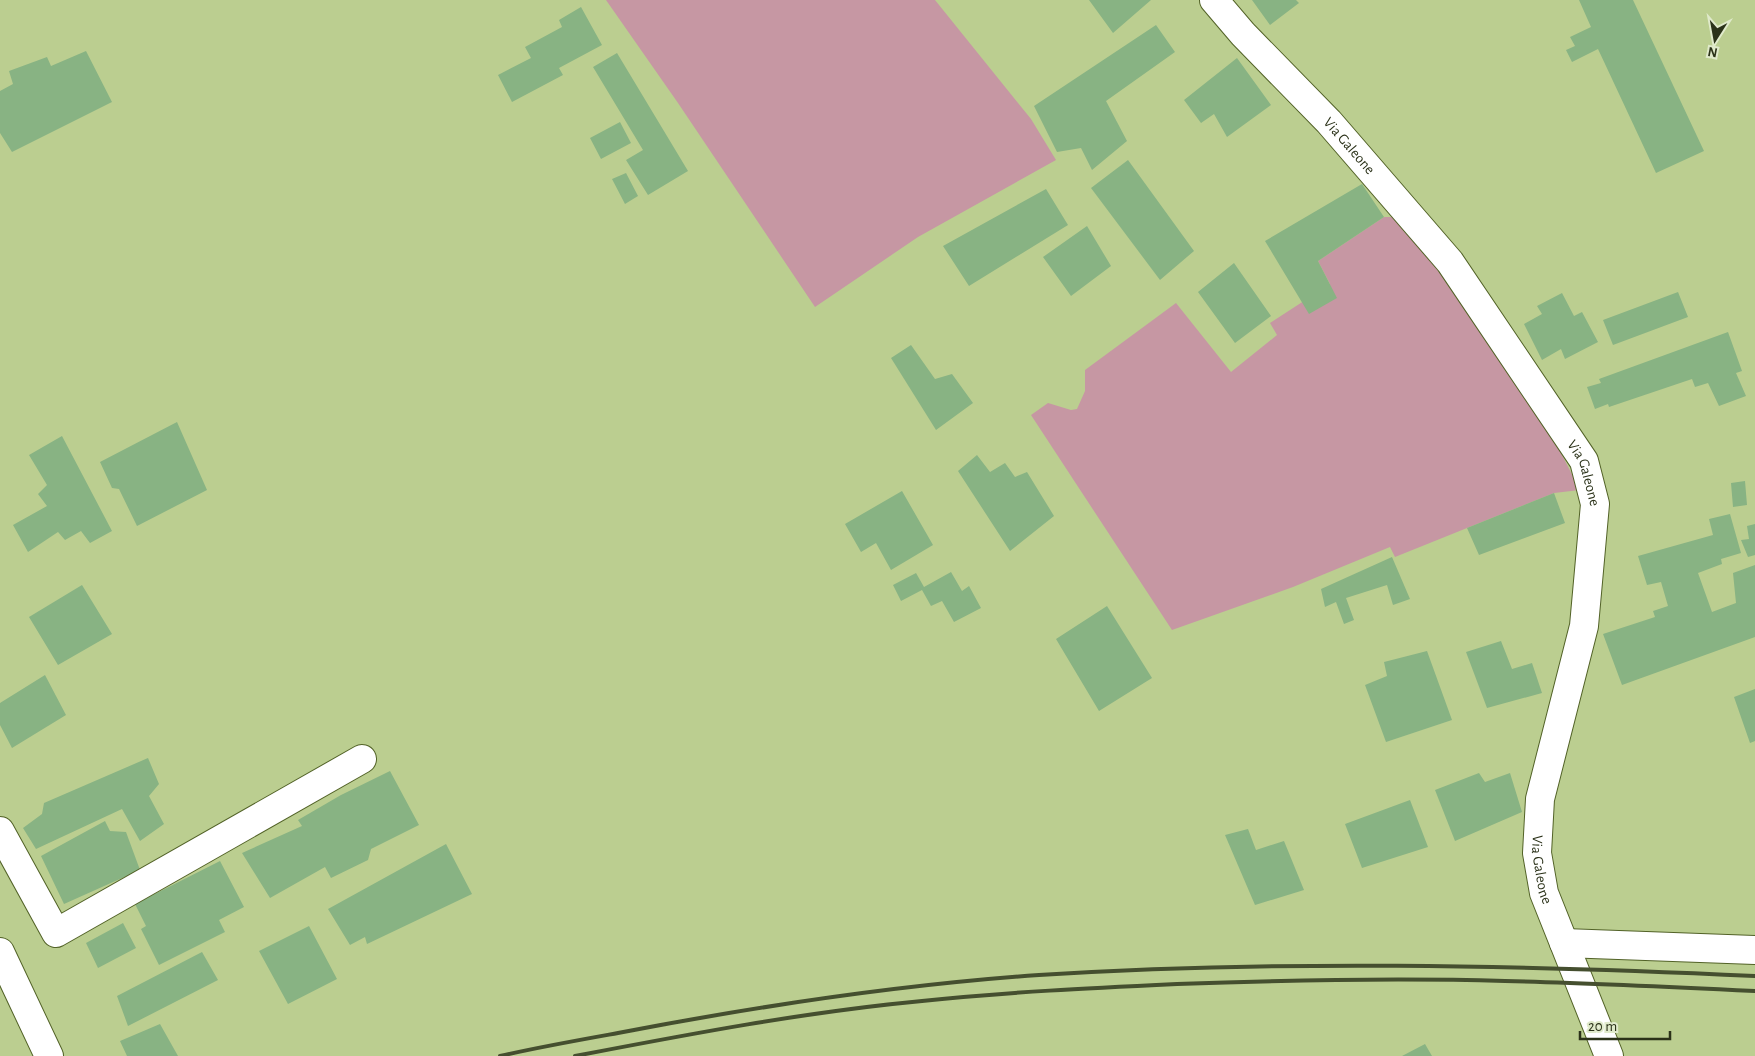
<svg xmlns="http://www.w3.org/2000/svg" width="1755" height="1056" font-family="'Alegreya Sans',sans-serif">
<rect width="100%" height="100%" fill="#bbce90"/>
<path fill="#c697a3" d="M606 0H935L1031 119 1056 160 918 237 815 307 678 103Z
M1384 217H1394L1450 282 1544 420 1580 490 1554 493 1395 557 1390 547 1293 587 1172 630 1031 415 1048 403 1071 410 1077 409 1085 391V370L1176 303 1231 372 1277 335 1270 323 1330 284 1318 261Z"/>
<path fill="#88b383" d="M1089 0H1151L1113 33Z
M1252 0H1296L1299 3 1270 25Z
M1579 0H1633L1704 151 1656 173 1598 49 1572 62 1566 50 1575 46 1570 37 1591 27Z
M581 7 602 45 559 68 563 75 512 102 498 75 531 58 525 47 562 27 559 20Z
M1156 25 1175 52 1106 101 1127 141 1092 170 1081 148 1057 152 1034 106Z
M86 51 112 102 12 152 0 133V91L13 84 9 71 47 57 51 66Z
M617 53 688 171 648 195 626 160 643 150 593 67Z
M1237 58 1271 105 1227 137 1214 114 1201 123 1184 100Z
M620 122 631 143 601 159 590 138Z
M1128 160 1194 251 1160 280 1091 188Z
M626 173 638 196 625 204 612 179Z
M1362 184 1384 217 1318 261 1337 298 1309 314 1265 241Z
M1046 189 1068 225 969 286 943 246Z
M1087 226 1111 266 1071 296 1043 257Z
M1234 263 1271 316 1235 343 1198 292Z
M1678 292 1688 317 1613 345 1603 320Z
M1562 293 1574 316 1582 312 1598 342 1565 359 1561 349 1542 360 1524 324 1542 314 1537 306Z
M1728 332 1742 371 1736 373 1746 396 1719 406 1708 383 1695 387 1692 379 1609 407 1608 404 1595 409 1587 387 1601 383 1599 379Z
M911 345 935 379 952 374 973 403 936 430 891 358Z
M177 422 207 490 137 526 119 489 112 488 100 462Z
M62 436 112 531 90 543 81 531 65 540 58 532 28 552 13 525 47 506 38 494 47 485 29 455Z
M977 455 990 472 1005 463 1015 477 1027 472 1054 516 1010 551 958 471Z
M1745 481 1747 505 1733 507 1731 483Z
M902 491 933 545 891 570 876 543 861 552 845 524Z
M1554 493 1565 523 1479 555 1467 528Z
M1730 514 1741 553 1721 559 1722 564 1698 573 1712 612 1736 603 1733 573 1755 565V637L1622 685 1603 634 1655 617 1653 611 1668 606 1661 582 1647 585 1638 556 1713 535 1709 519Z
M1755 524V555L1748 557 1741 540 1749 539 1747 526Z
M1392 557 1410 599 1393 605 1387 585 1346 598 1354 620 1344 624 1336 602 1325 607 1321 589Z
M951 572 962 591 969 586 981 608 954 622 942 601 931 606 922 590 901 601 893 585 916 573 924 587Z
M82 585 112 634 58 665 29 617Z
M1107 606 1152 678 1099 711 1056 639Z
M1501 641 1512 669 1532 663 1542 693 1487 708 1466 652Z
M1427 651 1452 720 1386 742 1365 685 1387 676 1384 662Z
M45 675 66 715 12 748 0 725V703Z
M1755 689V741L1750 743 1734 697Z
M148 758 159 784 149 796 164 824 140 841 122 809 36 849 23 828 42 814 44 803Z
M390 771 419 825 371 849 368 860 331 878 325 867 270 898 242 853 302 826 298 820 341 795Z
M1479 773 1485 782 1510 773 1522 812 1455 841 1435 790Z
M1410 800 1428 847 1362 868 1345 824Z
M105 821 110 831 126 832 140 870 64 904 41 856Z
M1248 829 1256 850 1284 841 1304 890 1255 905 1225 835Z
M446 844 472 894 367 944 365 937 350 945 328 909Z
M220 861 244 907 219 920 225 932 159 965 141 929 146 926 135 904Z
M123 923 136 948 98 968 86 943Z
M309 926 337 979 288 1004 259 951Z
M202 952 218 980 128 1026 117 996Z
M160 1024 178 1056H127L120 1041Z
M1425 1044 1432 1056H1402Z"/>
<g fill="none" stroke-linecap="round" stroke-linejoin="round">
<defs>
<g id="minor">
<path id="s1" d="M1214 0 1243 34 1329 122 1450 262 1584 461 1595 504 1584 626 1540 799 1537 853 1544 893 1609 1056"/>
<path d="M0 831 56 933 362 759"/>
<path d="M1564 943 1755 950"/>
</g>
<path id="tertiary" d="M0 952 49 1056"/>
</defs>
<use href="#minor" stroke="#526227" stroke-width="30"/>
<use href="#tertiary" stroke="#526227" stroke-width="30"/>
<use href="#minor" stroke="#fff" stroke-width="28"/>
<use href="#tertiary" stroke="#fff" stroke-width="28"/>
<path stroke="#454f2f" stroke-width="4" d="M500 1056C539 1047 579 1040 618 1033 758 1006 897 985 1039 975 1278 960 1516 965 1755 976
M575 1056C690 1034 805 1012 922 1001 1007 992 1092 988 1177 984 1287 980 1396 978 1505 981 1588 983 1672 987 1755 991"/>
</g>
<g text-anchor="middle" stroke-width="4.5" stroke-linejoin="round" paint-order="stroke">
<g font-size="15" fill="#2b3219" stroke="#e0eacb">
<text dy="5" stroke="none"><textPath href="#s1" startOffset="199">Via Galeone</textPath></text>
<text dy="5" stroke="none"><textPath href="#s1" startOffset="604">Via Galeone</textPath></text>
<text dy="5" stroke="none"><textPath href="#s1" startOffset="1009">Via Galeone</textPath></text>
</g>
</g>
<g transform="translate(1715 40) rotate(191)" stroke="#e0eacb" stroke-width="4" paint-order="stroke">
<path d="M0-4L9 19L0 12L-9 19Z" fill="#2b3219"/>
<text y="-8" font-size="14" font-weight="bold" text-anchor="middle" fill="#2b3219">N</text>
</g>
<path d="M1580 1031v8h90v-8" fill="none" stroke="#2b3219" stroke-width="2.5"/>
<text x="1588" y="1031" font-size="15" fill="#2b3219" stroke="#e0eacb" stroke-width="4" paint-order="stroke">20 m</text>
</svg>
